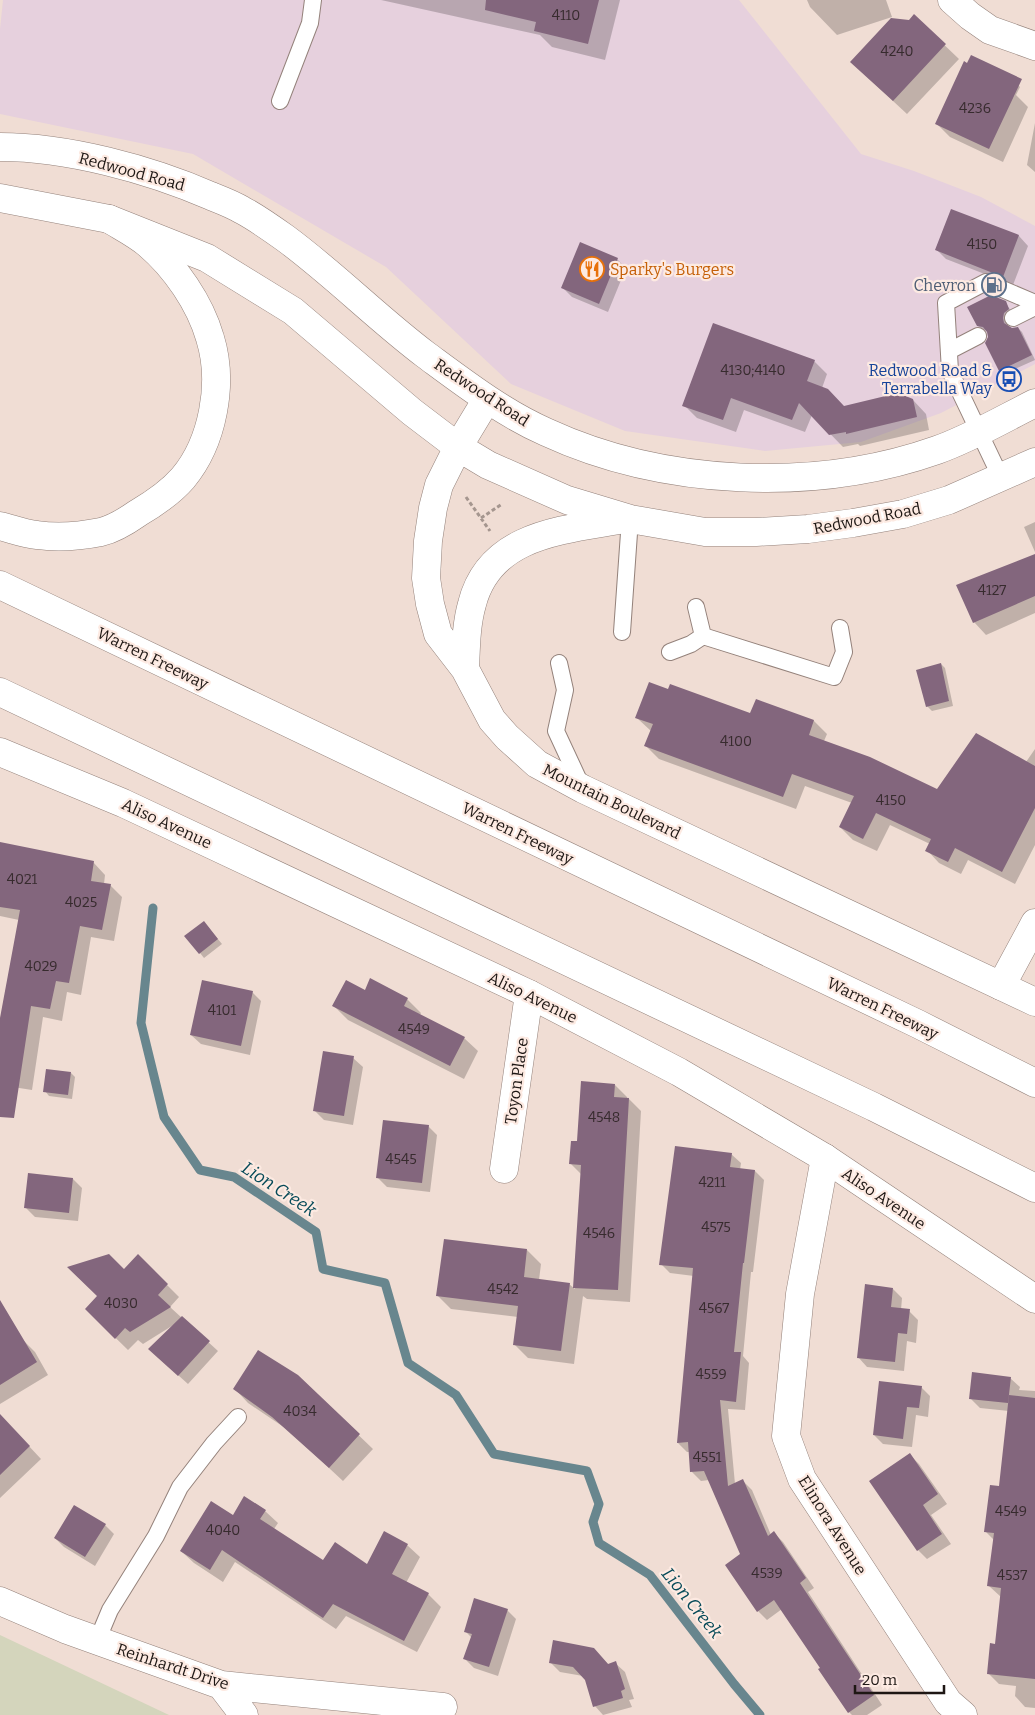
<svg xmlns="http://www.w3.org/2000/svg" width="1035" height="1715" font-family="Bitter,serif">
<rect width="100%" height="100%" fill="#f0ddd4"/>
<path fill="#e6d0dd" d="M3 0H739L861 154 914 171 981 197 1035 226V364L941 413 861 442 765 451 625 431 511 384 386 267 193 154 0 114V29Z"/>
<path fill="#d4d5bc" d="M0 1635 169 1715H0Z"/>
<path fill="#0003" d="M381 0H620L605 60 552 47 540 35Z
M807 0H886L892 17 837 35 810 7Z
M914 16 959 59 907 114 865 75Z
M1006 73 1020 87 1016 95 1028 107 1003 162 950 137 936 123Z
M1035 123V172L1027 165Z
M951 211 1019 236 1028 246 1013 285 946 259 936 249Z
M617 259 626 268 608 312 572 297 563 288Z
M1005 302 1013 314 1008 317V327L1012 329 1018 328 1022 332 1035 360 1004 374 1000 370 988 331 983 330 978 326Z
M814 361 827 374 822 388 847 411 913 400 926 414 929 430 860 446 858 444 843 447 812 415 805 432 744 410 736 432 697 418 684 405Z
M1035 522V552L1024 527Z
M1035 556V613L986 635 974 622Z
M941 664 945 668 953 706 932 711 927 706Z
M751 715 814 721 827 734 824 741 938 791 1026 762 1035 749V845L1015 884 968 860 961 874 939 863 927 850 930 844 890 825 877 851 853 840 840 827 852 803 805 786 796 809 659 759 646 746 651 731 637 718Z
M0 843 93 862 105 875 104 884 110 885 122 897 114 941 91 937 81 995 67 992 62 1021 43 1017 32 1090 0 1085V1021L19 920 0 916Z
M208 927 222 944 204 958 200 953Z
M365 991 407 999 421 1013 420 1015 464 1038 478 1051 464 1079 348 1020 334 1006Z
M252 992 261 1001 250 1055 201 1044 191 1035Z
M353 1058 363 1067 353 1125 324 1120 314 1110Z
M71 1073 75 1077 72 1099 49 1096 45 1091Z
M615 1085 627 1097V1099H629L641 1111 630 1302 587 1299 583 1296 574 1364 528 1358 514 1344 518 1317 451 1309 437 1295 527 1250 541 1264 539 1280 569 1284 575 1289 582 1175 571 1164 578 1143Z
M428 1126 437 1135 430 1192 387 1187 378 1178Z
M731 1154 741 1163 740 1170 755 1171 764 1180 753 1272H751L743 1356 749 1363 745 1410 728 1409 735 1484 743 1481 752 1490 771 1535 774 1533 783 1542 814 1588 808 1592 882 1705 867 1715H852L849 1712 822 1668 782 1609 767 1620 758 1611 742 1555 709 1480 701 1481 692 1472 690 1452H687L678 1443 694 1276 670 1273 661 1264Z
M73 1179 82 1188 78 1221 35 1217 26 1208Z
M138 1256 179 1297 170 1307 218 1351 188 1384 159 1358 175 1324 143 1344 138 1340 128 1350 86 1309Z
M893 1289 902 1298 901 1310 909 1311 918 1320 916 1343 907 1341 904 1371 867 1367 858 1357Z
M23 1340 35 1352 48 1375 0 1404V1354Z
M297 1376 373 1449 343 1481 288 1430 248 1403 235 1389Z
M1010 1378 1020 1387 1019 1390 1035 1391V1708L1025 1707 1015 1696 1016 1686 999 1684 988 1673 996 1645 1001 1597 989 1586 995 1541 986 1532 1000 1487 1009 1411 980 1408 971 1399Z
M921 1387 930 1396 928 1417 916 1415 912 1447 883 1444 874 1435Z
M0 1415 41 1459 0 1498Z
M910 1455 919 1464 947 1504 931 1515 951 1544 927 1559 918 1550Z
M265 1511 278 1523 274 1529 323 1562 367 1566 407 1545 420 1557 406 1583 428 1594 441 1607 417 1652 346 1616 336 1629 235 1562 223 1582 194 1563 181 1551 233 1517Z
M105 1525 114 1534 95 1566 64 1547 55 1538Z
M507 1610 516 1619 498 1676 474 1668 465 1659 472 1638 465 1631Z
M594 1649 609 1665 615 1663 625 1672 634 1699 629 1700 632 1707 603 1715 595 1706 586 1679 583 1676 560 1672 550 1662Z"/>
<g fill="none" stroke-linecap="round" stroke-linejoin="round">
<path stroke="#68868e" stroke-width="9" d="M153 908 141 1023 164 1117 200 1170 234 1177 316 1232 323 1269 385 1283 408 1363 456 1395 494 1454 587 1471 599 1504 593 1522 599 1543 650 1575 734 1684 760 1715"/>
</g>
<path fill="#83667d" d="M486 0H599L588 44 534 31 536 22 485 10Z
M914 14 946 44 893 101 850 62 891 18 909 20Z
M971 55 1022 79 989 149 935 124 964 61 967 63Z
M951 209 1019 235 1003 277 935 250Z
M580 242 618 258 599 304 561 288Z
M991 295 1006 301 1009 309 1004 313 1003 318 1004 323 1012 328 1018 327 1032 355 999 371 985 343 988 337 987 332 983 327 977 326 967 307Z
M713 323 815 360 807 381 828 389 844 406 898 393 913 399 917 417 846 434V432L829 435 799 403 792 420 731 398 723 420 682 406Z
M1035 554V596L973 623 956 585Z
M941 663 949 701 926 707 916 670Z
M649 682 668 689 670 684 750 713 756 699 814 720 809 735 870 757 937 789 976 733 1035 766V808L1002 872 955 848 948 862 925 851 931 839 876 813 863 839 839 827 854 796 792 774 783 797 644 746 653 724 635 718Z
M0 842 94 861 91 881 111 884 102 930 80 926 69 983 56 981 50 1009 31 1006 14 1118 0 1117V1018L20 910 0 907Z
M204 921 218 939 199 954 184 936Z
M370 978 408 998 404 1006 465 1037 450 1066 332 1006 346 980 365 990Z
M202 980 253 991 241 1046 190 1035Z
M323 1051 354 1056 344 1116 313 1111Z
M46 1069 71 1072 68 1095 43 1092Z
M581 1081 615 1084 614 1097 629 1098 618 1290 573 1288 581 1165 569 1164 571 1141H577Z
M383 1120 429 1125 422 1183 376 1178Z
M675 1146 732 1153 730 1167 755 1170 744 1263H743L734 1352H741L736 1402 720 1400 728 1486 743 1479 768 1536 774 1531 806 1578 800 1583 874 1695 848 1713 818 1669 820 1668 774 1600 757 1612 725 1565 740 1554 704 1471 690 1472 688 1442 677 1443 693 1268 659 1265Z
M28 1173 73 1178 69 1213 24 1208Z
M444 1239 527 1249 524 1277 570 1283 561 1351 513 1345 518 1306 436 1296Z
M109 1254 124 1269 138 1254 168 1284 158 1295 171 1307 130 1332 125 1328 115 1339 85 1309 97 1296 67 1267Z
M865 1284 893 1288 891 1307 910 1309 907 1334 898 1333 895 1362 857 1358Z
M0 1300 37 1362 0 1385Z
M182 1316 210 1341 178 1376 148 1349Z
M258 1350 298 1375 360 1434 329 1468 272 1417 233 1389Z
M972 1372 1011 1377 1008 1403 969 1399Z
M879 1381 922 1386 919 1408 907 1407 903 1439 873 1435Z
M1009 1395 1035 1398V1679L987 1674 990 1643 995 1644 1001 1588 987 1586 994 1533 984 1532 990 1485 999 1486Z
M0 1414 30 1446 0 1475Z
M910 1453 938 1494 923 1505 942 1534 917 1551 869 1481Z
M244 1496 266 1510 260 1519 323 1560 335 1542 367 1564 384 1531 408 1544 392 1574 429 1593 404 1641 333 1604 323 1618 222 1550 210 1570 180 1551 211 1501 233 1515Z
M74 1505 106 1524 85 1557 54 1538Z
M474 1598 508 1609 489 1667 463 1659 472 1634 464 1632Z
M553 1640 594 1648 608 1664 616 1661 625 1689 621 1691 623 1698 593 1707 585 1680 573 1667 549 1663Z"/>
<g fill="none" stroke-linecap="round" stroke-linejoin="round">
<defs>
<path id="lane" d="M280 101 310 23 313 0
M1013 318 1035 307
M949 351 978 336
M1001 478 950 371 946 303 986 282 1035 303
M696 607 703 636
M622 632 630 519
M703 636 834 677 844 652 840 628
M670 652 691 644 703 636
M559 663 565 690 556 731 582 787
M97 1641 110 1610 156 1536 180 1487 214 1443 238 1417"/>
<path id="street" d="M952 0 970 16 990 30 1035 46
M1001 986 1035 923
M825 1158 800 1294 786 1436 802 1479 948 1702 963 1715
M504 1169 529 994
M0 1601 65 1629 221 1685 443 1707
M221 1685 244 1715"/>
<path id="secondary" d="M0 147C67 147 149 169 211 196 221 200 232 204 242 210 257 218 271 228 285 238 334 274 377 318 426 355 464 383 503 413 546 432 663 486 815 493 937 450 971 438 1003 419 1035 403
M0 198 109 219 207 258 293 311 412 412 458 447 488 465 567 500 630 519 705 532H756L808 529 853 523 903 514 949 500 1035 462
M487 399 458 447 439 485 433 508 428 541 426 578 430 604 438 634 465 669 492 720 507 737 537 764 583 789 1035 1002
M465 669C466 647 466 625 472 604 490 533 565 530 625 519
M0 752 123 803 529 994 679 1072 825 1158 1035 1299"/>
<path id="highway" d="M0 526C12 529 25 534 37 535 57 538 81 536 101 532 113 529 128 520 138 513 155 503 170 493 183 478 213 442 224 383 210 338 200 303 175 267 148 244 136 234 122 227 109 219
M0 585 918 1024 1035 1083
M0 692 874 1107 1035 1188"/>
</defs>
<use href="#lane" stroke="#94827b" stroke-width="18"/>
<use href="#street" stroke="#94827b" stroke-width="29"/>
<use href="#secondary" stroke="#94827b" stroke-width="29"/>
<use href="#highway" stroke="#94827b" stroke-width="29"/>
<path stroke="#a5968f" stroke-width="3" stroke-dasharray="4 2.5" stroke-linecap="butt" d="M466 497 490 531
M481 518 502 504"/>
<use href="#lane" stroke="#fff" stroke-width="16"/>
<use href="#street" stroke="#fff" stroke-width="28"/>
<use href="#secondary" stroke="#fff" stroke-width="28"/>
<use href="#highway" stroke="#fff" stroke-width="28"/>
</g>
<defs>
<symbol id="restaurant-ring" viewBox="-11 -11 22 22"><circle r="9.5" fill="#fdeae2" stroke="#e8710a" stroke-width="1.5"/><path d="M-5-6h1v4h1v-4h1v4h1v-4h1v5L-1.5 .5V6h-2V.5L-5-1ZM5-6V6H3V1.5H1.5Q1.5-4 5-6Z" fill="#e8710a"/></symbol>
<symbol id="fuel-ring" viewBox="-11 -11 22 22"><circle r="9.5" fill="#fdeae2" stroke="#5c6f8a" stroke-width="1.5"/><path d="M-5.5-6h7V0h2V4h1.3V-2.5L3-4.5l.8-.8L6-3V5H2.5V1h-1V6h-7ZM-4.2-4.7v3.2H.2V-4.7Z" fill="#5c6f8a"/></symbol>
<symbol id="bus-ring" viewBox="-11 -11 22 22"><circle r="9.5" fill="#fdeae2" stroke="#1a4fb4" stroke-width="1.5"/><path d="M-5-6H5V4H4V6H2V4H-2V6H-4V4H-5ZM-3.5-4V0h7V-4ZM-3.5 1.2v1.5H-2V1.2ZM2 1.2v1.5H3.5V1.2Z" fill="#1a4fb4"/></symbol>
</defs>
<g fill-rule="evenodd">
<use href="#restaurant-ring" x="578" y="255" width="28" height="28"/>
<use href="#fuel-ring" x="980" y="271" width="28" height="28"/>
<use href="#bus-ring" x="995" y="365" width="28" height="28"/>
</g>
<g text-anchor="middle" stroke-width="4.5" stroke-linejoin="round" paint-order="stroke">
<g font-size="14" fill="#372b2e">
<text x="566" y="20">4110</text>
<text x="897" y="56">4240</text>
<text x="975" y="113">4236</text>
<text x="982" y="249">4150</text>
<text x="753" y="375">4130;4140</text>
<text x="992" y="595">4127</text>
<text x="736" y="746">4100</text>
<text x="891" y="805">4150</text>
<text x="22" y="884">4021</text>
<text x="81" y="907">4025</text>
<text x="41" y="971">4029</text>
<text x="222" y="1015">4101</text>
<text x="414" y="1034">4549</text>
<text x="604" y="1122">4548</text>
<text x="401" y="1164">4545</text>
<text x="712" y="1187">4211</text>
<text x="716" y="1232">4575</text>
<text x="599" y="1238">4546</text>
<text x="503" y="1294">4542</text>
<text x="121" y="1308">4030</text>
<text x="714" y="1313">4567</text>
<text x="711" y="1379">4559</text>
<text x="300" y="1416">4034</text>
<text x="707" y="1462">4551</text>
<text x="1011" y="1516">4549</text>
<text x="223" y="1535">4040</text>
<text x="767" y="1578">4539</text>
<text x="1012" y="1580">4537</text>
</g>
<g font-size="16" fill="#1e1714" stroke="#fdeae2">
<text transform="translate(132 171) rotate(15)" y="6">Redwood Road</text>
<text transform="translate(482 392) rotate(33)" y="6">Redwood Road</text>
<text transform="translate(867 518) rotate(-11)" y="6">Redwood Road</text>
<text transform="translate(153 658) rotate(26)" y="6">Warren Freeway</text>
<text transform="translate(612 801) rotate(26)" y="6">Mountain Boulevard</text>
<text transform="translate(167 823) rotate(25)" y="6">Aliso Avenue</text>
<text transform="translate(518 833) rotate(26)" y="6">Warren Freeway</text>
<text transform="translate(533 997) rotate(26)" y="6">Aliso Avenue</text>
<text transform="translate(883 1008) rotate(26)" y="6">Warren Freeway</text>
<text transform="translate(516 1081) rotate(-82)" y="6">Toyon Place</text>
<text transform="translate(884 1198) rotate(34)" y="6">Aliso Avenue</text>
<text transform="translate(833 1525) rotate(58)" y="6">Elinora Avenue</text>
<text transform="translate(173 1666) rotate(18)" y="6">Reinhardt Drive</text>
</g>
<g font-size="16" fill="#c56008" stroke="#fdeae2" text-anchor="start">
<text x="610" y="275">Sparky's Burgers</text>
</g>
<g font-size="16" fill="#4e5e75" stroke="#fdeae2" text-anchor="end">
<text x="976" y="291">Chevron</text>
</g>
<g font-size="16" fill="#164399" stroke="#fdeae2" text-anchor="end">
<text x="992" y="376">Redwood Road &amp;<tspan x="992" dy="18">Terrabella Way</tspan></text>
</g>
<g font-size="18" font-style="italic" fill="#064a58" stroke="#fdeae2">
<text transform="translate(279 1189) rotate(33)" y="6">Lion Creek</text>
<text transform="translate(692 1603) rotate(51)" y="6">Lion Creek</text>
</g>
</g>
<path d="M855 1685v8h89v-8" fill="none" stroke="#1e1714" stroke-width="2.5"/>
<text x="862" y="1685" font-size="15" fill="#1e1714" stroke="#fdeae2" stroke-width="4" paint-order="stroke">20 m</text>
</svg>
